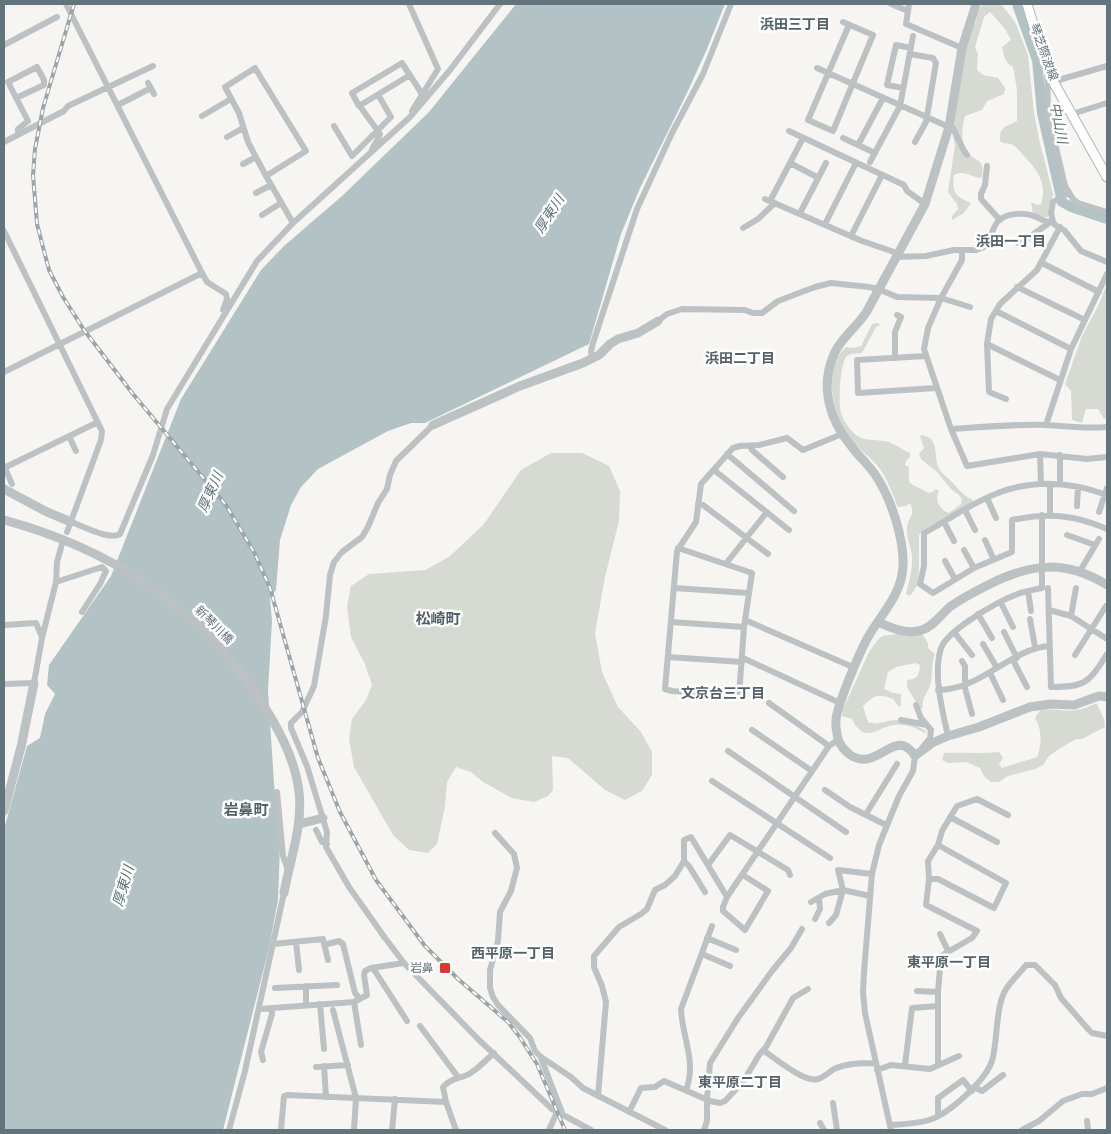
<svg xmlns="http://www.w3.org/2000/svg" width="1111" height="1134" font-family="'Archivo Narrow','Noto Sans JP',sans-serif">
<rect width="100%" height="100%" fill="#f6f5f2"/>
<path fill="#d6dad2" d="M983 4H1001L1015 22 1028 55 1034 113 1039 139 1053 194 1048 217H1042L1033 213 1031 202 1037 205 1041 204C1048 184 1037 169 1023 155 1020 151 1015 146 1011 144 1006 143 1004 144 1000 141 999 126 1006 127 1017 121V90L1013 67C1005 63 1004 56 1002 47L1011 40 1005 29 990 12 984 17 975 47 978 54 977 70 983 75 998 78 1005 88 1004 94 987 101 982 110 965 116C962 126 960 141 967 151 976 164 985 156 982 178 972 178 964 169 954 175 952 192 954 196 971 203L964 213 952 220V216L958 209 957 204 948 192 955 145 952 132 955 126 953 117 964 51 972 28 976 21 978 10Z
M1107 284V418L1104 419 1098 409H1086L1082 423 1072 420 1071 391 1065 384 1082 336 1099 304Z
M878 323 880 325 876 327 862 353C857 354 850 353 847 356 840 363 838 403 841 413 843 420 850 430 856 435 865 442 879 439 889 442 896 445 903 450 910 453V457L906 461 905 465 909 467V482C914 487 922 488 928 493L933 492 936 489 939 491C934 500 940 510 949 513L961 504 962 500 959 495 951 489 937 472 921 459 919 454 924 448 920 437 921 435C942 438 932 458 940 470 942 474 946 476 949 479 957 486 962 496 973 500L970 505 924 529 919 535V570L917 586 910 596 906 594C909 582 913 568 912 555 911 547 906 537 907 528 908 516 916 516 910 503L906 506 898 507C892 493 887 477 877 465 868 455 857 448 849 437 832 414 822 369 846 347L854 348 861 346 872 324Z
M551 453H582L609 466 620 491 619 521 605 577 595 633 602 672 618 707 641 732 652 752V775L642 791 625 800 605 790 568 758 552 756 553 790 548 796 534 802 512 798 483 782 471 772 456 767 447 782 445 806 437 844 428 853 409 850 393 835 354 767 349 739 352 719 366 700 372 685 365 664 351 637 347 606 351 586 369 574 425 570 449 557 484 524 521 470Z
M898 634H922L928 643V648L935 654C931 663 933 672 931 682 929 693 921 696 923 708L920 709 907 687V680C918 679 919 675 920 665L916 663 896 667 888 672 884 689 893 693 901 694V706L899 707 893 699C877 694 876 694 863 706L868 722C880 726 885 720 896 720 904 720 921 727 927 732L924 733C915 727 906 724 895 725 878 726 865 746 852 719L842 716 843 709 869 652 877 641 882 636Z
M1094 704H1097L1104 719 1105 727 1082 739H1076L1059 749 1049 756 1043 765 1035 769 1008 776 999 782H991L984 776 980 768 966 762 948 763 942 760 944 753C963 752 981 754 999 752L1003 758 999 764 1002 768 1037 757C1042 745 1042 729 1035 718L1041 709C1062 709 1074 715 1094 704Z"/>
<path fill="#b3c2c4" d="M516 4H725L707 49 687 93 640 188 621 234 589 344 425 423H411L388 431 318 469 301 487 291 505 280 540 276 590 270 598 272 621 268 691 274 783 280 845 278 900 269 948 223 1130H4V829L27 746 40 738 45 714 55 694 47 685 49 665 111 576 181 399 261 270 284 246 342 196 429 112Z"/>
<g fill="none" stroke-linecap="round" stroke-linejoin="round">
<path stroke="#b3c2c4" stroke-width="10" d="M1017 4 1037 60 1042 113 1062 202 1071 207 1107 219"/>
<defs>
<path id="secondary" d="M1027 4 1040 47 1054 83 1107 177"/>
</defs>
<use href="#secondary" stroke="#afb6b9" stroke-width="11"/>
<path stroke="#bcc2c4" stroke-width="6" d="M66 4 202 273 207 282 226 294 227 299 223 310
M409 4 438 69 412 111
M891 4 908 11
M909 4 906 24 962 48
M843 22 873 35 833 131 808 120 849 25
M4 45 57 17
M910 54 933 58 936 63 926 122 915 142
M255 68 306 151 266 176 248 142 239 113 225 87Z
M817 68 949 127
M1047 69 1048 113 1065 186 1073 199 1078 203 1107 212
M410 75 359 106 352 93 402 63 422 94
M148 83 154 94
M1054 83 1062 79 1107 66
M903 88 887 85 896 45 911 48
M16 98 44 85V80L37 67 8 82 28 121 18 129V134
M118 105 151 88
M362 109 380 134C378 141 373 145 371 152
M1072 114 1107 103
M202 116 231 99
M949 122C957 132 959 145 967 155
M334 126 352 156 391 117 380 98
M789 131 904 185 907 191 925 204
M227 137 243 128
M843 138 875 153
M4 142 64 111 68 106 153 66
M858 145 883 98
M870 162 900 106 913 36
M790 163 817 177
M243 164 256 157
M987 166 985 185 981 194V199L1000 220
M266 176 293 223
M256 193 271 185
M765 199 862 241 897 253
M770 201 803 138
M800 213 826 163
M262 215 281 203
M1053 222 1051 213 1053 202 1069 193
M825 224 856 163
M743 228 758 219 775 203
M4 231 102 431 101 440 67 532
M851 236 882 175
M1018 243H1021L1049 223
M962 250V260L941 298 928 328 924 349 951 429 967 466 1040 454 1087 459 1107 457
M895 257 926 256 954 250H976L987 246C990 238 993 226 999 220 1008 213 1025 212 1034 216 1041 219 1046 223 1053 222L1055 225 1064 230 1081 251 1107 262
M1042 263 1099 292
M1017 287 1085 320
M996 311 1071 349
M658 321 667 314 682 309 745 310 753 313H762L778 301 815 287 831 283 869 287 878 289 897 297 941 298 970 307
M987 344 1060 380
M926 356 857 360 858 393 936 388
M895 358V332L901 317 897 315
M592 359 591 351 593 343 637 209 672 133 703 74 731 4
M4 372 202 273
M1006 399 989 392 987 344 991 319 1000 304 1037 270 1060 227
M433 425 396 461 390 475 387 489 378 503 368 527 362 537 342 552 334 562 330 575 326 616 314 686 302 712 291 723V728L307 766 327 832 326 847 349 887 385 938 404 963 478 1039 552 1109 591 1130
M1046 425 1071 349 1107 274
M951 429C982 427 1013 424 1045 425 1066 426 1086 429 1107 427
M69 436 76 451
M750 446 752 450 783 477
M727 454 794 511
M1040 454 1041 483
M1060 455V484
M4 466 12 484
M8 466 98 422
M714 470 789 530
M1050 484V515
M1107 495C1072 482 1034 479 998 493 973 502 948 520 924 533V566L920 584 933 593 974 568 1012 552V520C1048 513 1073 514 1107 529
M987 498 996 518
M698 504 703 505 768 554
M1077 506 1078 487
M965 510 975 530
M1099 512 1107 488
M71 522C83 526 110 541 120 534L153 455 167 409 257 261 293 223 410 117 450 70 500 4
M944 522 954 541
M1067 535 1095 545
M985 540 993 558
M678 548 752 573 744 627 739 696 672 691 665 689 677 551 696 522 701 484 733 448 740 446 759 445 787 438 803 450 842 434
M964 550 974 568
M945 561 955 579
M728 565V561L767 512
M1080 571 1099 539
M56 582 102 567 106 571 100 584 82 612
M674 588 748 593
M1048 588 1051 687C1085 687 1089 683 1107 654
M1028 591 1031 611
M1001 603 1013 627
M1049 610 1071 616 1107 639
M978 614 992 638
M1071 616 1076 588
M1030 619 1035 647
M745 620 855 668
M671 622 744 627
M4 625 36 623 42 637
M954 632 972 655
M1004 632 1017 658
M983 644 997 668
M1075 655 1106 606
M668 657 742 662
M743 658 840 703
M1013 660 1027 687
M962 661 965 666V688L972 714
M990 673 1003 700
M4 684 34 683 42 638 56 582 57 562 62 544
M938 690C981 690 1010 649 1049 646
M769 703 829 746
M916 705 921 718 931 730 930 738 922 748
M901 720 927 725
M752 730 812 771
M948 736C942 710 933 674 941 648 948 630 997 602 1015 595 1024 591 1033 590 1042 588V515
M728 751 846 832
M712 781 830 858
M825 790 850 807 886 825
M277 792 283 856 288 870
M866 814 897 764
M950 817 997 842
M316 830 322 842 327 844
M495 833 514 854 517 868 511 891 500 912 498 941 490 970V988L493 997 498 1005 530 1038 535 1051 541 1057 571 1077 583 1088 665 1130
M684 861 689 866 705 892
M708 865 730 835 788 870 790 875
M743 875 768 891 745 930 723 911V907L727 897 829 746 838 740
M929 879 928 861 938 845
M811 902 825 894 843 890 838 870 872 874
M815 919 820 909 819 898
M829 923 836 915 843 890 870 896
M940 934 948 951
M707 938 736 950
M296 942 299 970
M273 944 323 939 328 960
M324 945 339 941 343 944 355 993 360 999
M702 954 730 966
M373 968 407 1021
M306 986V1005
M275 988 337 985
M917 991 938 992
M354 1002 361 1045
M320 1004 324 1049
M259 1009 354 1002 367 995 364 975 365 971 371 968 404 963
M333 1010 356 1098 354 1130
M420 1026 458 1077
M764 1051C775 1058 804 1083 818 1079 823 1078 829 1072 834 1069 848 1063 861 1063 876 1063
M541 1058 563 1115
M263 1060 261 1052 272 1014V1008
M905 1065 912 1008 938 1006
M938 1065V992L941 956 972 938 977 931 926 905 929 879H938L994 908 1006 883 938 845 942 831 957 806 977 799 1008 815
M324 1066 326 1097
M316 1067 348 1065
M877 1070 891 1065 930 1069 959 1056
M974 1087 982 1091 1003 1075
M686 1090C697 1062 682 1037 681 1009L712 926
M598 1096 606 1002 602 986 594 967V956L619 927 641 914 647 909 655 890 665 885 675 876 684 861V840L691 837 727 897
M833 1103 837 1130
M629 1112 641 1088 655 1087 664 1081 710 1101 720 1103 725 1101 743 1082 759 1055 766 1047 793 998 808 989
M938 1116V1098L963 1080 972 1091
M1087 1121 1088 1130
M820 1123 824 1130
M891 1125C903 1124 917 1124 929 1120 949 1114 985 1081 992 1061 998 1041 995 1007 1006 989 1012 980 1020 973 1026 965H1035L1055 985 1061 998 1088 1029 1092 1033 1107 1036
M229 1130 245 1071 284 893
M281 1130 284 1096 287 1095 446 1102
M392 1130 395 1099
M456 1130 446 1102 443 1087C451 1077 463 1079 472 1072 480 1067 487 1059 494 1053
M549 1130 557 1112
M704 1130 707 1121V1099L710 1063 738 1018 772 971 791 948 802 929
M891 1130 865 1013 863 992 864 972 872 874 879 845 899 796 913 771 915 756
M1022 1130 1039 1121 1063 1101 1082 1094H1092L1107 1088"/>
<path stroke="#bcc2c4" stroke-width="9" d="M976 4 962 48 949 127 930 188 925 204 867 311C858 326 842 337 835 352 819 386 829 420 852 447 860 458 871 467 878 479 892 502 904 539 903 566 902 595 880 615 867 639 859 654 837 705 836 720 835 726 837 733 838 739 840 745 844 750 849 754 877 775 895 724 915 756L932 743 948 736 979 727 1030 707 1050 704 1074 705 1099 696 1107 697
M433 425 520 386 583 363 599 355 610 344 618 339 638 333 658 321
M4 489 45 511 71 522
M4 520C111 549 194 604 257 695 276 724 295 757 299 792 303 826 290 859 284 893
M878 622C892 628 907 635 922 630 934 626 942 613 951 606 964 597 978 590 992 583 1033 563 1066 560 1107 585
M4 811 21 747 34 683
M299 824 323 818"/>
<use href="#secondary" stroke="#fff" stroke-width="9"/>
<defs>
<path id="rail" d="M74 4 43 108 35 149 33 175 37 224 49 270 63 297 84 330 133 394 226 505 254 552 270 588 318 758 340 812 376 880 425 946 458 979 508 1022 519 1036 537 1064 565 1130"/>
</defs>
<use href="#rail" stroke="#9ca5a9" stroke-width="4"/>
<use href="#rail" stroke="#fff" stroke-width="2" stroke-dasharray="5.5" stroke-linecap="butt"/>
</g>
<rect fill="#dc372c" stroke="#fff" stroke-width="2" x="439" y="962" width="12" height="12" rx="2.5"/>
<g text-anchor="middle" stroke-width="5" stroke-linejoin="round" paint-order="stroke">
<g font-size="12" fill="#62757c" stroke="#fff">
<text transform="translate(1044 52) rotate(70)" y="4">琴芝際波線</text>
<text transform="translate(214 625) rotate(45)" y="4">新琴川橋</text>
</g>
<g font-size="12" fill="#62757c" stroke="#fff" text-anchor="end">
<text x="434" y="972">岩鼻</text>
</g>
<g font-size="14" font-weight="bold" fill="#536268" stroke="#fff">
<text x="795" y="29">浜田三丁目</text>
<text x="1011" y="246">浜田一丁目</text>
<text x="740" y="363">浜田二丁目</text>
<text x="723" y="698">文京台三丁目</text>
<text x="513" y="958">西平原一丁目</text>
<text x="949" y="967">東平原一丁目</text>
<text x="740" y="1087">東平原二丁目</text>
</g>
<g font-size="14" font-style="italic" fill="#5d7678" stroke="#fff">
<text transform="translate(1059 123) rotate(79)" y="5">中山川</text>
<text transform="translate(549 214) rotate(-57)" y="5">厚東川</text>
<text transform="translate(210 492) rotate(-66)" y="5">厚東川</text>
<text transform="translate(123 886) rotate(-74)" y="5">厚東川</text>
</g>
<g font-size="15" font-weight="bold" fill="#536268" stroke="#fff">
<text x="438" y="624">松崎町</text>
<text x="246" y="815">岩鼻町</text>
</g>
</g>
<rect width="1111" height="1134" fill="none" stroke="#62757c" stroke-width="10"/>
</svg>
